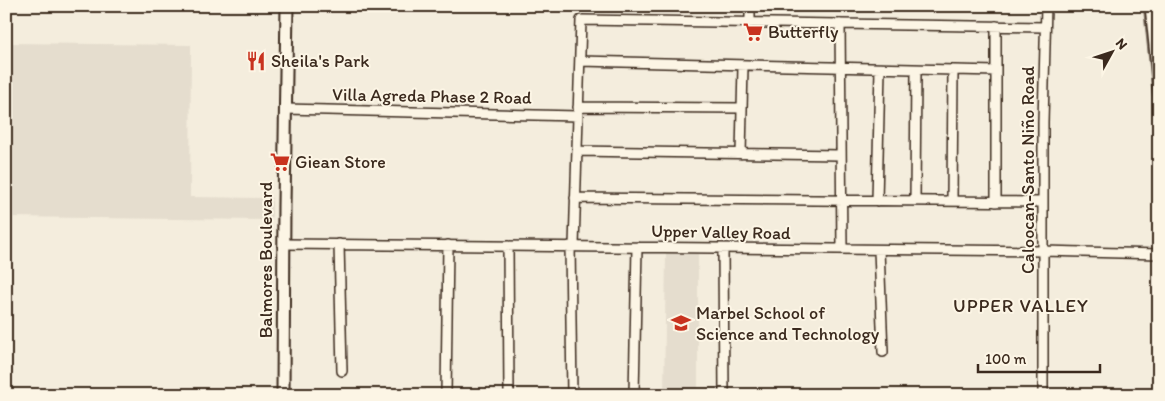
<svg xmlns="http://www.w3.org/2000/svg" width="1165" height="401" font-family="Itim,sans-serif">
<rect width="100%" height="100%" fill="#f4eddd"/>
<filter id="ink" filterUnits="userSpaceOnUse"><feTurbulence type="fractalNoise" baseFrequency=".02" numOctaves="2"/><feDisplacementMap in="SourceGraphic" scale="10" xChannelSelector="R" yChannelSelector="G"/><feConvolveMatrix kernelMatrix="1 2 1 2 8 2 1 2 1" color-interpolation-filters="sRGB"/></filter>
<g filter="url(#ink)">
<path fill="#e5ddce" d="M6 43 191 45 190 197 272 198V220L6 217Z
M666 252H698V395H664Z"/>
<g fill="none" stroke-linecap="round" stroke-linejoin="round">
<path stroke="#817466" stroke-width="2.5" d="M1144 6 1159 153"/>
<defs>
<path id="minor" d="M1150 6 1159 95
M750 23V6
M840 24 842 249
M580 61 996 71
M578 107 742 108
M285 109 578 116
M577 151 840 155
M741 154 743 66
M575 198 1043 202
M877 201 880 69
M915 201 916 70
M952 201 953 71
M996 202V26
M284 244 1044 251 1159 254
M339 244 342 371
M508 246 509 395
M570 246 572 395
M574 246 581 20 1045 27
M723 249 724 395
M879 250 883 352
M446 395 448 245
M634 395 637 247
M1043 395V122L1046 6"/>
<path id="major" d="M283 395 284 206 287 6"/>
</defs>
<use href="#minor" stroke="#3b2a1e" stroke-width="12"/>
<use href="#major" stroke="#3b2a1e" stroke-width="15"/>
<use href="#minor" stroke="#fcf5e5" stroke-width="9"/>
<use href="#major" stroke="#fcf5e5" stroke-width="11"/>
</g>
</g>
<defs>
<symbol id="supermarket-bare" viewBox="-9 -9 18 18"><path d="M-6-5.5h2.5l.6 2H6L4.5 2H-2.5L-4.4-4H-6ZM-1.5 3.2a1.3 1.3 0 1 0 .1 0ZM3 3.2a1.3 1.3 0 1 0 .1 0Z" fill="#c8321e" stroke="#fcf5e5" stroke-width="2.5" paint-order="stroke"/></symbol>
<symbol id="restaurant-bare" viewBox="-9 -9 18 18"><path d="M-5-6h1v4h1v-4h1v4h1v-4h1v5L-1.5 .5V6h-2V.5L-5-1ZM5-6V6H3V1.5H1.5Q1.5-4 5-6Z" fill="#c8321e" stroke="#fcf5e5" stroke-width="2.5" paint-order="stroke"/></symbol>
<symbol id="school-bare" viewBox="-9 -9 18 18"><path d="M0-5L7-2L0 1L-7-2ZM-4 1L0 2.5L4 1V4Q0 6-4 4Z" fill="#c8321e" stroke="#fcf5e5" stroke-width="2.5" paint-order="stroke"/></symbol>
</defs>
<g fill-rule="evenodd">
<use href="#supermarket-bare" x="739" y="18" width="28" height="28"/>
<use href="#restaurant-bare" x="242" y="47" width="28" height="28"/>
<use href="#supermarket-bare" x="266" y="148" width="28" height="28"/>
<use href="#school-bare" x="667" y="309" width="28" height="28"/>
</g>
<g text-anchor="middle" stroke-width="4" stroke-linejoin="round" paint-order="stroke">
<g font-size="18" fill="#3b2a1e" stroke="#fcf5e5" text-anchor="start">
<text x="768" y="38">Butterfly</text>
<text x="271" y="67">Sheila's Park</text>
<text x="295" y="168">Giean Store</text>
<text x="696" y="319">Marbel School of<tspan x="696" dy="21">Science and Technology</tspan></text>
</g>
<g font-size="18" fill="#3b2a1e" stroke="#fcf5e5">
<text transform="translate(432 96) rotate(1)" y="6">Villa Agreda Phase 2 Road</text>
<text transform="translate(1028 170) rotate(-90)" y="6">Caloocan-Santo Niño Road</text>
<text transform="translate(721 232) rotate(1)" y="6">Upper Valley Road</text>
<text transform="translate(266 260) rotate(-90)" y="6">Balmores Boulevard</text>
</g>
<g font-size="19" letter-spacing="1" fill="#3b2a1e" stroke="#fcf5e5">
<text x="1021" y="312">UPPER VALLEY</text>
</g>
</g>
<rect width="1165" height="401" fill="none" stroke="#fcf5e5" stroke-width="25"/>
<rect x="12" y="12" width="1140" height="376" fill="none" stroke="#3b2a1e" stroke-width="2" filter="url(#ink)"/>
<g transform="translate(1112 52) rotate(50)" stroke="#fcf5e5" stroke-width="4" paint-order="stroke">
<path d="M0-4L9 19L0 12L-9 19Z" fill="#3b2a1e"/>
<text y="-8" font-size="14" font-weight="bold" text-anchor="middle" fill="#3b2a1e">N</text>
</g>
<path d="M978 364v8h122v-8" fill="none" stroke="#3b2a1e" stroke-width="2.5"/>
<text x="985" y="364" font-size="15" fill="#3b2a1e" stroke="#fcf5e5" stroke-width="4" paint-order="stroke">100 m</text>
</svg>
